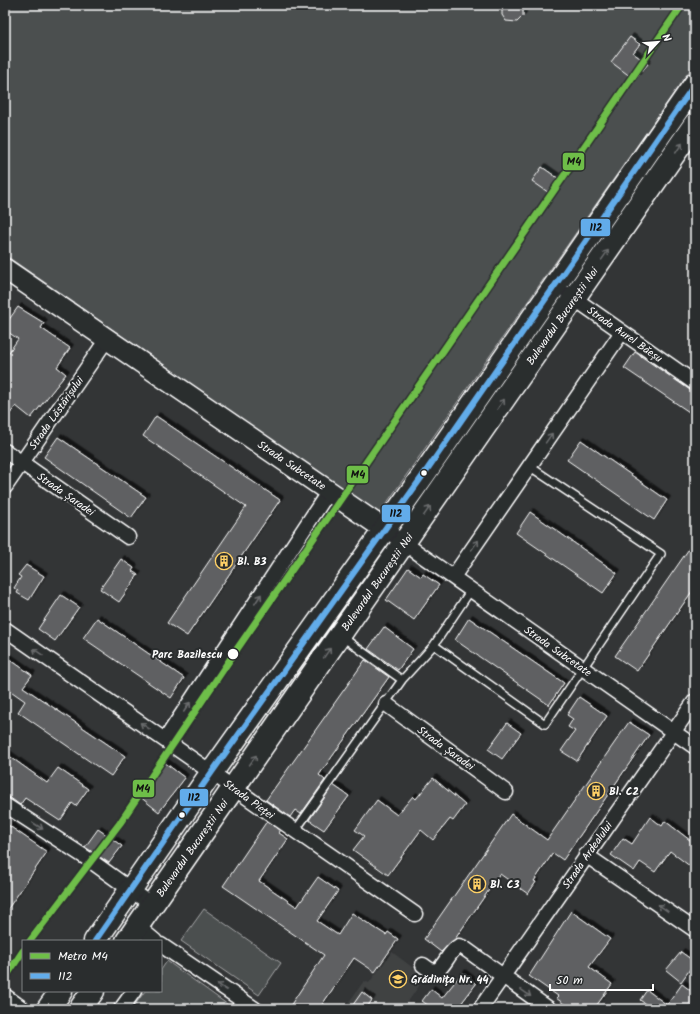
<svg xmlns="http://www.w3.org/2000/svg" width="700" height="1014" font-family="Kalam,sans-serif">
<defs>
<filter id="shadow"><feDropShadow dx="3.5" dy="-3.5" stdDeviation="0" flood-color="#0009"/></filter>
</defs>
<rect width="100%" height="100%" fill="#333536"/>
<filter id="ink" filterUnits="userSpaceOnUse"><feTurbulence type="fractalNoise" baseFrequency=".025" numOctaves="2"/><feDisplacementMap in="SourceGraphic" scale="8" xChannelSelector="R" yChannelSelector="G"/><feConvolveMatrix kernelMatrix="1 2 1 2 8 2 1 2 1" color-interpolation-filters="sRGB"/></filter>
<g filter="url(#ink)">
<path fill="#404243" d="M392 952 425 977 403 1009H344L364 981 369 983Z"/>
<path fill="#4c4f50" stroke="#a6a7a8" d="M5 5H695V63L379 514 5 255Z
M204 909 281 963 259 995 181 941Z
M167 961 231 1007 230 1009H132L145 991H161V970Z"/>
<path fill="#5f6162" stroke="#fff" filter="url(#shadow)" d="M502 5H523V16L517 22 506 21 502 15Z
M630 37 640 44 633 53 648 64 635 80 611 62Z
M542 167 562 181 552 195 532 181Z
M18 307 44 323 41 328 70 348 57 367 66 374 31 418 16 406 5 420V358L18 339 5 330V325Z
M635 352 690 390 695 391V416L624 368Z
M156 416 280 500 187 636 167 623 246 507 143 436Z
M58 437 146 497 131 518 44 457Z
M581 440 667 500 654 520 567 460Z
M530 512 617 573 603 593 516 533Z
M695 540V587L637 671 615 656Z
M121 559 134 568 132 571 138 575 119 602 100 589Z
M26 565 44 576 29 600 17 593 18 591 14 588 21 577 18 575Z
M408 568 421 577 423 574 439 585 414 620 386 600Z
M61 595 79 607 55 641 38 629Z
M97 618 184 678 171 698 83 638Z
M469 618 564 683 549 705 455 640Z
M384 627 413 649 398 670 368 649Z
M5 656 32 675 23 687 125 756 111 776 18 712 25 701 5 687Z
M365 660 389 677 319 775 325 780 301 814 295 810 290 817 266 800Z
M579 697 607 716 577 761 561 751 575 731 568 727 573 719 567 715Z
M629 722 649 735 563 860 553 853 534 881 536 882 528 894 500 874 455 939 441 952 424 939 511 814 547 840Z
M507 723 521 733 502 759 488 749Z
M5 753 47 783 58 768 88 789 76 806 72 803 60 821 25 798 20 805 5 794Z
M160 759 185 778 159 812 134 792Z
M433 778 465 805 453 821 450 819 433 840 421 830 388 875 353 850 364 836 355 830 377 800 397 815 413 796 416 799Z
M333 785 349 796 324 830 309 820Z
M650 817 662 826 665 821 695 844V870L670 851 655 872 640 862 634 871 611 855 623 838 632 844Z
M267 821 280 831 279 833 288 839 259 881 297 907 318 877 338 891 317 921 338 935 352 913 386 935 388 932 398 939 375 972 354 958 319 1009H288L324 955 223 886Z
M5 823 47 852 5 913Z
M98 829 122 846 109 863 85 847Z
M571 911 610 939 589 967 612 984 594 1009H571L556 998 558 996 529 976Z
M681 952 695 962 681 982 666 970Z
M462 973 476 984 457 1009H433L422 1001 431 989 442 998Z
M682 984 695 994V1001L689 1009H652L640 1000 647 990 667 1005Z
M362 992 372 1000 366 1009H350Z"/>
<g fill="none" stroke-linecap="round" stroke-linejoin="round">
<defs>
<path id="lane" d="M529 466 661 554
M341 636 402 680
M434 645 545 724 658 558
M295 831 402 680 434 645 471 590"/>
<path id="street" d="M568 294 695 383
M5 451 128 537
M5 487 107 339
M384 529 695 747
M453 577 622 332
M5 629 415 914
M386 704 506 792
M165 740 329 491
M5 805 91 861 152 905
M586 855 695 930
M137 926 155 941
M161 945 255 1009
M423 965 430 970 437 971C446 964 449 951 459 946L464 948 549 1009
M5 996 23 1009
M121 1009 134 991
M480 1009 695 701"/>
<path id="secondary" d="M5 269 384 529"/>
<path id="primary" d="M95 941 212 772 424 474 695 84
M127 941 695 124
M48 1009 61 991
M80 1009 93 991"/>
</defs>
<use href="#lane" stroke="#fff" stroke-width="10"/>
<use href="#street" stroke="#fff" stroke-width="17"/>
<use href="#secondary" stroke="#fff" stroke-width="23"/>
<use href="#primary" stroke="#fff" stroke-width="25"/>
<use href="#lane" stroke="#2a2d2e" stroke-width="7"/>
<use href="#street" stroke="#2a2d2e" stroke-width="14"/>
<use href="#secondary" stroke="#2a2d2e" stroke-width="20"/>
<use href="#primary" stroke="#2a2d2e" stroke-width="22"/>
<defs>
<path id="bus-1" d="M95 941 212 772 424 474 695 84"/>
</defs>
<use href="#bus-1" stroke="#2a2d2e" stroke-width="9"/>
<use href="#bus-1" stroke="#62acea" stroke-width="6"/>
<defs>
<path id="metro-1" d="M30 941 120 823 235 652 682 5
M5 978 23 951"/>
</defs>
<use href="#metro-1" stroke="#2a2d2e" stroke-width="10"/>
<use href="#metro-1" stroke="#6ebe48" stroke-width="7"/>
</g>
<defs><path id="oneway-shaft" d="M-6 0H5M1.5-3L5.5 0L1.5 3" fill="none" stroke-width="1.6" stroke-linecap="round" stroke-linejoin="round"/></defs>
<g stroke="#6a6c6d">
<use href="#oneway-shaft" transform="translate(679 148) rotate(-56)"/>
<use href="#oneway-shaft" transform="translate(605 255) rotate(-55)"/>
<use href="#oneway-shaft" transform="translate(501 404) rotate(-55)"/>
<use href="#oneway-shaft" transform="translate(549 438) rotate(-55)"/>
<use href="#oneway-shaft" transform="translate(427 511) rotate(-55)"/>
<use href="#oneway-shaft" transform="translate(475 545) rotate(-55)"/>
<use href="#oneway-shaft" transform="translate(258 599) rotate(-57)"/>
<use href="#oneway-shaft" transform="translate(38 652) rotate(-145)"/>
<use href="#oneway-shaft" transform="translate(327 653) rotate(-55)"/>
<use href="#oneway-shaft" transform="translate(187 707) rotate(-57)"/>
<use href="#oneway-shaft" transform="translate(145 726) rotate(-145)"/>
<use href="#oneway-shaft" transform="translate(253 760) rotate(-55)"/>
<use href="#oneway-shaft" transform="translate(38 826) rotate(33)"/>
<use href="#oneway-shaft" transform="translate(663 908) rotate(-145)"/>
<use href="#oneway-shaft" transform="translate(222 987) rotate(-146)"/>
<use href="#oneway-shaft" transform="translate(526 993) rotate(35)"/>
</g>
</g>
<defs>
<symbol id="building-ring" viewBox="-11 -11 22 22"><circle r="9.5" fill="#2a2d2e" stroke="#ffd166" stroke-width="1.5"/><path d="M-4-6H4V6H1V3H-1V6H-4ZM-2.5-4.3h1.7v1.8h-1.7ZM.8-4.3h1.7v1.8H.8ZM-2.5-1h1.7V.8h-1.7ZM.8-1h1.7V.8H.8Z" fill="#ffd166"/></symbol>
<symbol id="school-ring" viewBox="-11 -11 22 22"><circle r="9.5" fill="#2a2d2e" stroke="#ffd166" stroke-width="1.5"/><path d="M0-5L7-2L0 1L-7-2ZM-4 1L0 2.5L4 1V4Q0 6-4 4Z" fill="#ffd166"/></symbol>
</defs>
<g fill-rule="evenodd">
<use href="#building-ring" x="214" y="551" width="20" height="20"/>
<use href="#building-ring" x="586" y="781" width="20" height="20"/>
<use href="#building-ring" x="467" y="874" width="20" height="20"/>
<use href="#school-ring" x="388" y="969" width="20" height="20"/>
</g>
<g fill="#fff" stroke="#2a2d2e" stroke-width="1.5">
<circle cx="424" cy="473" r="3.5"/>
<circle cx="233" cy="654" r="6"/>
<circle cx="182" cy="815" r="3.5"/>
</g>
<g text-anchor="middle" stroke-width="4" stroke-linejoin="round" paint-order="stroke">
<g font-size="11" fill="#fff" stroke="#2a2d2e">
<text transform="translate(562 316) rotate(-55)" y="4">Bulevardul Bucureștii Noi</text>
<text transform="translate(625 334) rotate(35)" y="4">Strada Aurel Băeșu</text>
<text transform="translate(56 413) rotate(-55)" y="4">Strada Lăstărișului</text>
<text transform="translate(292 465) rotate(34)" y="4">Strada Subcetate</text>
<text transform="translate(66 494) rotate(35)" y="4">Strada Șaradei</text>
<text transform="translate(377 582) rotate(-55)" y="4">Bulevardul Bucureștii Noi</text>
<text transform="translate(558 651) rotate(35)" y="4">Strada Subcetate</text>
<text transform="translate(446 748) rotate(36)" y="4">Strada Șaradei</text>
<text transform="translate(249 799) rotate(36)" y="4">Strada Pieței</text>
<text transform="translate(192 848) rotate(-55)" y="4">Bulevardul Bucureștii Noi</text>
<text transform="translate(587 855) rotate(-55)" y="4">Strada Ardealului</text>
</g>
<g font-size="11" font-weight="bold" fill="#fff" stroke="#2a2d2e" text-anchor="start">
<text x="237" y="565">Bl. B3</text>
<text x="609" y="795">Bl. C2</text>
<text x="490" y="888">Bl. C3</text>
<text x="411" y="983">Grădinița Nr. 44</text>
</g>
<g font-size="11" font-weight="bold" fill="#fff" stroke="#2a2d2e" text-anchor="end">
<text x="222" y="658">Parc Bazilescu</text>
</g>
</g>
<g stroke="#2a2d2e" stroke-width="1.5">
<rect x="562" y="152" width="23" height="19" rx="4" fill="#6ebe48"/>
<rect x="580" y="218" width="31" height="19" rx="4" fill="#62acea"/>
<rect x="346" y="465" width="23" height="19" rx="4" fill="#6ebe48"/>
<rect x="381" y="504" width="30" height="19" rx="4" fill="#62acea"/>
<rect x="132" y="779" width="23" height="19" rx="4" fill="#6ebe48"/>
<rect x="179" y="788" width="30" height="19" rx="4" fill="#62acea"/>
</g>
<g font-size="11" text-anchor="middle" font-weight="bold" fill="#111">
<text x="574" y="165">M4</text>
<text x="596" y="231">112</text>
<text x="358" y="478">M4</text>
<text x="396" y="517">112</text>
<text x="143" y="792">M4</text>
<text x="194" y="801">112</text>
</g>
<rect width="700" height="1014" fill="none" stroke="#2a2d2e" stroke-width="20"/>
<rect x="10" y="10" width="680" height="994" fill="none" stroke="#fff" stroke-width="1.5" filter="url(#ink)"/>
<rect x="22" y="940" width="140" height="52" fill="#2a2d2e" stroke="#7f8182"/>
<rect x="30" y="953" width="20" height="6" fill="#6ebe48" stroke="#7f8182"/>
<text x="58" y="960" font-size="12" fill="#ffffff">Metro M4</text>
<rect x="30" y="973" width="20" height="6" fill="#62acea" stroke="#7f8182"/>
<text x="58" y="980" font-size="12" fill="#ffffff">112</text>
<g transform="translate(658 42) rotate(64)" stroke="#2a2d2e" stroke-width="3" paint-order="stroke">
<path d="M0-3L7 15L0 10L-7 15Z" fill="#ffffff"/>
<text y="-6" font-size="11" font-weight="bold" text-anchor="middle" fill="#ffffff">N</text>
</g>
<path d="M550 984v6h103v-6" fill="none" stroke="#ffffff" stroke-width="2"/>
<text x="556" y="984" font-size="12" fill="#ffffff" stroke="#2a2d2e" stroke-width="3" paint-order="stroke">50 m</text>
</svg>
